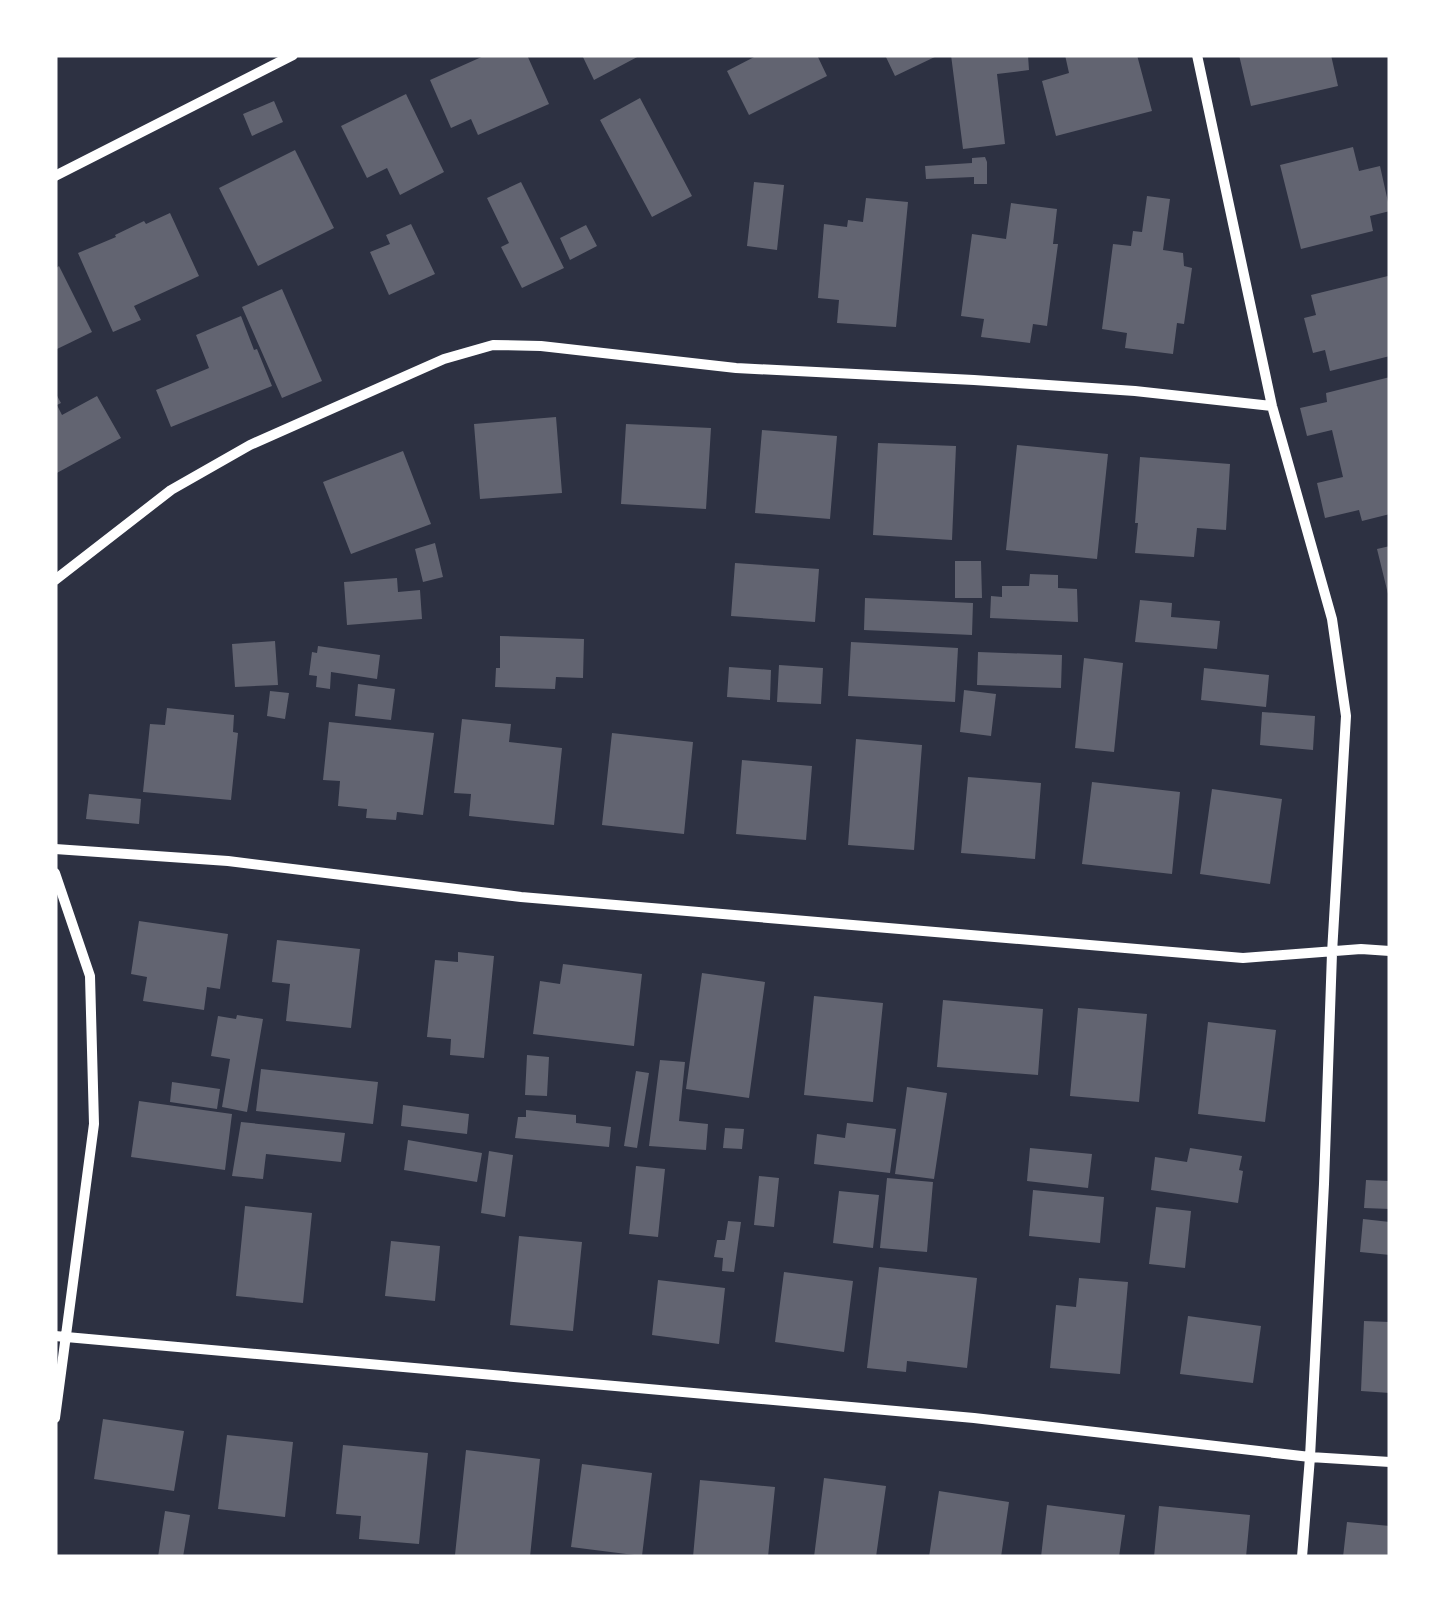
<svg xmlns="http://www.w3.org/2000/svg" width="1445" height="1612" font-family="'Alegreya Sans',sans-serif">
<rect width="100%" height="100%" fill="#2d3142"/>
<path fill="#626471" d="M486 55H527L549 104 478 135 471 119 451 128 430 80Z
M582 55H641L594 80Z
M758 55H817L827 76 749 115 727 71Z
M885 55H939L895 76Z
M951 55H1028L1029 70 997 74 1005 144 963 149Z
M1065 55H1137L1152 111 1056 136 1042 81 1069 73Z
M1239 55H1331L1338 86 1251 106Z
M406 94 444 172 400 195 387 168 367 178 341 126Z
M640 98 692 196 652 217 600 120Z
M274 101 283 122 252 136 243 114Z
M1353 147 1359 171 1380 166 1390 211 1370 216 1373 231 1301 249 1280 165Z
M295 150 334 228 258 266 219 188Z
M985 157 987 162V184H974V177L926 179 925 166 972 163V158Z
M521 182 564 268 522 288 501 247 509 243 487 198Z
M754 182 784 185 777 250 747 246Z
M1147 196 1170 199 1163 250 1183 253 1184 266 1192 268 1184 324 1177 323 1173 354 1125 348 1127 333 1102 329 1113 244 1131 246 1133 231 1142 232Z
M866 198 908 202 896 327 837 323 839 300 818 298 824 224 847 227 848 220 863 222Z
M1011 203 1057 209 1053 244H1058L1047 326 1033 324 1030 343 981 337 984 319 961 316 972 234 1006 239Z
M170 213 199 276 134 306 141 320 113 332 78 253 116 237 115 235 144 221 146 224Z
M411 224 435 274 389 295 370 252 390 244 386 235Z
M586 225 597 246 570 260 560 238Z
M59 266 92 332 55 350V269Z
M1388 276 1390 356 1330 371 1325 350 1313 353 1304 318 1316 315 1311 295Z
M282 289 322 381 282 398 242 307Z
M241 316 254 350 257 349 272 386 171 427 156 390 209 368 196 335Z
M1390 377V514L1362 521 1359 510 1325 518 1317 483 1343 477 1332 430 1307 436 1300 408 1327 402 1326 393Z
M55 392 61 403 57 405 62 415 97 396 121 438 55 474Z
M556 417 562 493 480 499 474 424Z
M626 424 711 428 706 509 621 504Z
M762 430 837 436 830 519 755 513Z
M878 443 956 446 952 540 873 535Z
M1017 445 1108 454 1097 559 1006 550Z
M403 451 431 524 351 554 323 482Z
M1140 457 1230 464 1226 530 1197 528 1194 557 1135 553 1138 523H1135Z
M435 543 443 577 423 582 415 549Z
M1390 546V598H1389L1377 549Z
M955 561H981L982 598H955Z
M735 563 819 569 815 622 731 616Z
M1030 574 1058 575V588L1077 589 1078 622 990 618 991 596 1002 597V586H1029Z
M397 578 398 592 420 590 422 619 347 625 344 582Z
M865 598 973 603 972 635 864 630Z
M1140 600 1172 603 1171 617 1220 621 1217 649 1135 642Z
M500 636 584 639 583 678 556 677 555 689 495 687 496 668H500Z
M275 641 278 685 235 687 232 644Z
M851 642 958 648 955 702 848 696Z
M318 646 380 655 377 679 331 672 330 689 316 687 317 676 309 675 312 652 317 653Z
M978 652 1062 655 1061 688 977 685Z
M1084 658 1123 663 1114 752 1075 748Z
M779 665 823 668 821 704 777 702Z
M729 667 771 670 770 700 727 697Z
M1204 668 1269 675 1266 707 1201 700Z
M358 684 395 689 391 720 355 716Z
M964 690 996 694 991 736 960 732Z
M270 691 289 693 285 719 267 716Z
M167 708 234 715 233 732 238 733 231 800 143 792 150 724 165 725Z
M1262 712 1315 716 1313 750 1260 745Z
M462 719 511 724 509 742 562 748 554 825 469 816 471 794 454 793Z
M329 722 434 733 423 815 397 812 396 820 366 818 367 809 338 806 340 781 323 780Z
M612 733 693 742 684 834 602 825Z
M856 739 922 745 914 850 848 845Z
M742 760 812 766 806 840 736 834Z
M968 777 1041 783 1035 859 961 853Z
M1092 782 1180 792 1172 874 1082 864Z
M1212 789 1282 799 1270 884 1200 874Z
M89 794 141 799 139 824 86 819Z
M139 921 228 934 220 989 207 987 204 1010 143 1001 147 977 131 974Z
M277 940 360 949 351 1028 286 1021 290 984 272 982Z
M458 952 494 956 484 1058 450 1055 451 1039 427 1037 435 960 458 962Z
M563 964 642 974 634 1046 533 1034 540 981 560 984Z
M702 973 765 982 749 1098 686 1089Z
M814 996 883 1003 873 1102 804 1095Z
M943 1000 1043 1009 1038 1075 937 1067Z
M1078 1008 1147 1014 1139 1102 1070 1096Z
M237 1015 263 1019 247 1112 222 1107 230 1059 211 1056 218 1016 236 1019Z
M1208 1022 1276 1030 1265 1122 1198 1114Z
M527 1055 549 1057 547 1096 525 1095Z
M660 1060 685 1062 679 1121 708 1124 706 1150 649 1146Z
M261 1069 378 1082 373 1124 256 1111Z
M636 1071 649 1073 637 1148 624 1146Z
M172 1082 220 1089 217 1109 170 1102Z
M907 1087 947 1093 934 1179 895 1174Z
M139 1101 232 1114 225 1170 131 1157Z
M403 1105 469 1114 467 1134 401 1126Z
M526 1110 576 1115V1123L611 1127 609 1147 515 1138 518 1117H526Z
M241 1122 345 1133 341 1162 266 1154 263 1179 232 1176Z
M847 1123 896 1129 890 1173 814 1164 817 1134 845 1138Z
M725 1128 744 1129 742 1149 723 1148Z
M408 1140 482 1153 477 1182 404 1170Z
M1030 1148 1092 1154 1088 1188 1027 1181Z
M1190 1148 1242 1156 1239 1170 1243 1171 1238 1203 1151 1190 1155 1157 1187 1162Z
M489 1151 513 1155 505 1217 481 1213Z
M636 1166 665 1169 658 1237 629 1234Z
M759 1176 779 1178 774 1227 754 1225Z
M887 1178 933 1182 927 1252 880 1248Z
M1366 1180 1390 1181V1209L1364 1208Z
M1033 1190 1104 1197 1100 1243 1029 1236Z
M839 1191 879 1195 873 1248 833 1243Z
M245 1206 312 1213 303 1303 236 1296Z
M1156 1207 1191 1211 1185 1268 1149 1264Z
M1363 1219 1390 1222V1255L1360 1252Z
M728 1221 741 1222 734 1272 722 1271 723 1258 714 1257 717 1240H725Z
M519 1236 582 1242 573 1331 510 1325Z
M391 1241 440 1246 435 1301 385 1296Z
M879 1267 977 1278 967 1368 907 1361 906 1372 867 1368Z
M784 1272 853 1281 844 1352 775 1342Z
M1079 1278 1128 1282 1120 1374 1050 1368 1056 1305 1076 1307Z
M658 1280 725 1288 719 1344 652 1335Z
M1188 1316 1261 1326 1253 1383 1180 1374Z
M1364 1321 1390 1322V1393L1361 1391Z
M103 1419 184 1431 174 1491 94 1479Z
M227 1435 293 1442 285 1517 218 1509Z
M343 1445 428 1453 419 1544 359 1539 361 1516 336 1514Z
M466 1450 540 1459 530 1557 455 1555Z
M582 1464 652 1473 642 1556 571 1547Z
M824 1478 886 1486 876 1557H814Z
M700 1480 775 1487 768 1557H693Z
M939 1491 1009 1502 1001 1557H929Z
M1047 1505 1125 1515 1119 1557H1041Z
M1159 1506 1250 1515 1246 1557H1154Z
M165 1511 190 1515 183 1557H158Z
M1347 1522 1390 1526V1557H1343Z"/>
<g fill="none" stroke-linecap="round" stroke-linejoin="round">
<path stroke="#fff" stroke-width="10" d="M1197 55 1272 406 1332 619 1346 716 1332 953 1324 1184 1310 1457 1302 1557
M55 176 293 55
M55 580 171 490 250 445 444 359 493 345 541 346 736 368 974 380 1135 391 1272 406
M55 849 228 861 521 897 1243 958 1361 949 1390 951
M55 873 90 976 94 1124 55 1418
M55 1336 974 1418 1310 1457 1390 1462"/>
</g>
<rect width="1445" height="1612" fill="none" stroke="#ffffff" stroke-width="115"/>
</svg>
